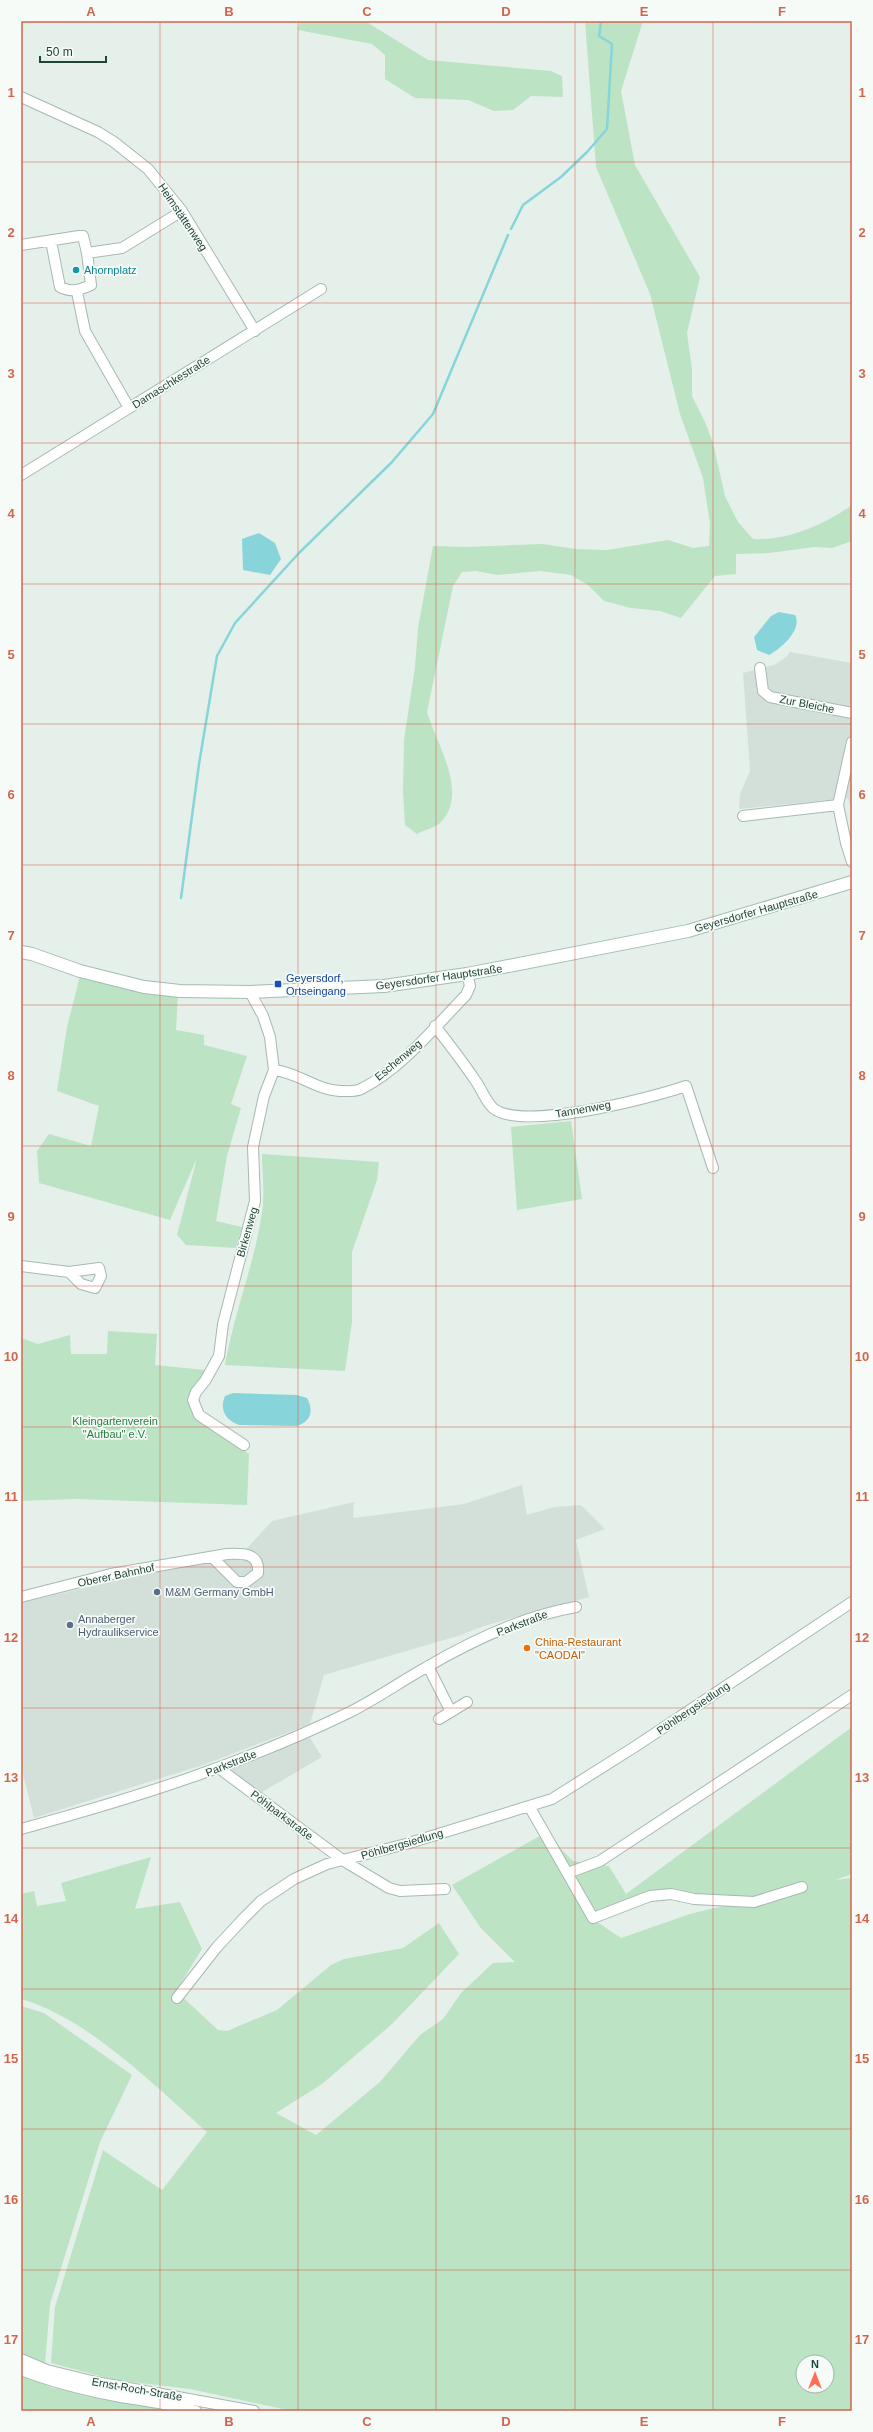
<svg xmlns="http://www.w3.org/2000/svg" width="873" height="2432" font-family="Helvetica,sans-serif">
<rect width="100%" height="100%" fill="#e5f0ea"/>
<path fill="#d3e0d9" d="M790 652 852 663V812L848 798 739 809 740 794 750 771 743 673 774 665 786 657Z
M522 1485 527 1515 554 1507 581 1505 605 1529 576 1540 589 1597 484 1626 458 1636 324 1675 310 1724 206 1764 34 1818 21 1766V1603L173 1567 237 1559 272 1521 354 1502 353 1518 464 1504Z
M307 1733 322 1757 257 1795 225 1771Z"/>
<path fill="#bce3c3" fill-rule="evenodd" d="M300 21H365L428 60 551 71 562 76 563 97 531 96 513 110 494 111 468 100 415 98 385 79V55L372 44 298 30Z
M585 21H643L621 91 635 165 700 277 687 333 692 369V396L705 422 713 443 725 496 738 522 753 539C787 541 824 525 852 505V541L832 548 815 547 769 553 736 554V574L715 576 681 618 660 611 631 608 604 601 588 585 571 575 540 571 497 575 476 571 462 572 453 586 427 712C436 743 470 794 440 823 434 828 424 830 417 834L405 825 403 791 404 740 415 667 418 628 433 546 466 547 543 544 575 549 607 550 668 540 693 548 709 546 710 524 703 478 680 414 650 294 596 167Z
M80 976 178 995 176 1030 204 1035V1045L247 1056 231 1104 241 1108 227 1156 216 1221 242 1227 236 1248 186 1245 177 1235 197 1158 170 1220 39 1183 37 1151 49 1134 91 1146 99 1106 57 1091 67 1027Z
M571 1121 582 1199 517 1210 511 1127Z
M262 1154 379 1162 377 1180 352 1252V1322L345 1371 225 1365C234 1313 254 1265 262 1213 265 1194 262 1173 262 1154Z
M108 1331 157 1334 155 1365 205 1370 192 1392 197 1417 249 1454 247 1505 76 1499 21 1501V1338L38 1344 70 1335 71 1354H107Z
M852 1727V1874L835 1880 852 1878V2411H292L190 2389 115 2380 51 2363 55 2307 103 2150 162 2190 207 2132C155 2086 88 2018 21 1999V1894L34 1891 37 1906 66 1901 61 1883 151 1857 135 1909 180 1902 202 1949 176 1991 218 2030 227 2031 277 2010 331 1965 344 1959 403 1948 439 1923 459 1954 392 2024 322 2084 276 2113 316 2135 380 2082 420 2035 443 2019 461 1993 493 1963 515 1962 480 1927 452 1885 545 1833 573 1861 609 1866 626 1894ZM671 1894 739 1902 690 1914 621 1938 593 1919ZM803 2362H827V2386H803Z
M21 2006 44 2013 132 2075 100 2142 50 2304 45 2364 21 2354Z
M21 2374 53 2388 177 2411H21Z"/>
<path fill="#87d5da" d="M259 533 275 543 281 559 270 575 243 570 242 539Z
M779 612 795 615C803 629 781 649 769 655L757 650 754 637 771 616Z
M233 1393 297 1395 307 1398C314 1411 311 1421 297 1426L239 1425C226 1420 219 1410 225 1396Z"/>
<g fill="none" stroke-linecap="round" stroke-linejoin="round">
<path stroke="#87d5da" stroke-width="2.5" d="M511 229 523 205 561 177 587 152 607 129 612 44 599 36 601 21
M181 898 199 764 217 656 235 623 299 553 392 462 433 414 508 235"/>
<defs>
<path id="minor" d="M21 97 98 132 114 142 148 169 182 211 255 331
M51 241 60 287C73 293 79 290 91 285L87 253
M21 245 79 236H83L87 253 122 248 182 211
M77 292 85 331 129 408
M21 475 321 289
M760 668 763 691 770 697 852 713
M852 742 838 805 846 843 852 862
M743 816 838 805
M435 1026C449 1044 463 1062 475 1080 481 1088 486 1102 493 1108 521 1132 651 1098 686 1086L713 1168
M274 1070C297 1072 316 1090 340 1091 346 1091 356 1092 361 1089 400 1070 436 1026 466 995L470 986 467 974
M21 1266 69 1272 99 1268 101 1276 95 1288 81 1284 69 1272
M244 1445 199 1415 193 1400 196 1392 205 1381 219 1356 223 1324 255 1201 253 1147 264 1096 274 1070 270 1037 263 1016 250 992
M21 1597 111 1574 227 1554C243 1553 260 1553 258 1573L246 1582H237L212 1557
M428 1666 450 1710
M439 1719 467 1702
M220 1769 344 1861 389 1888 400 1891 445 1889
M529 1806 593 1918 650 1896 671 1894 694 1899 754 1902 802 1887
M21 1829C135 1798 243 1764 350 1712 376 1699 400 1682 425 1668 471 1641 523 1616 576 1607
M568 1873 600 1861 852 1695
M177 1998 217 1947 243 1919 261 1901 294 1879 327 1864 406 1844 552 1799 636 1746 852 1602
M21 2359 47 2370 96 2382 254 2411
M21 2370C52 2382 84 2390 116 2396 143 2401 169 2404 196 2411"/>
<path id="secondary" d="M21 952 32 954 80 971 144 987 180 991 250 992 384 986 467 974 688 931 852 882"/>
</defs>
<use href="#minor" stroke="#a6b9b1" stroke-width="12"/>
<use href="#secondary" stroke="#a2bdb1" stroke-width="14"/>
<use href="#minor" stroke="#fff" stroke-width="10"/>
<use href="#secondary" stroke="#fff" stroke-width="12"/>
</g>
<path fill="none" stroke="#d3654e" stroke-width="1" stroke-opacity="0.55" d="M160 21V2411M298 21V2411M436 21V2411M575 21V2411M713 21V2411M21 162H852M21 303H852M21 443H852M21 584H852M21 724H852M21 865H852M21 1005H852M21 1146H852M21 1286H852M21 1427H852M21 1567H852M21 1708H852M21 1848H852M21 1989H852M21 2129H852M21 2270H852"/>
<circle fill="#0f9aa8" stroke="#f6fbf8" stroke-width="1.5" cx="76" cy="270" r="4"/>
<rect fill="#1a4fb4" stroke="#f6fbf8" stroke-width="1.5" x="274" y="980" width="8" height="8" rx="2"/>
<g fill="#5c6f8a" stroke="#f6fbf8" stroke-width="1.5">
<circle cx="157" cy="1592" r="4"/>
<circle cx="70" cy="1625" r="4"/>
</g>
<circle fill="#e8710a" stroke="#f6fbf8" stroke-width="1.5" cx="527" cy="1648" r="4"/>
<g text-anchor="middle" stroke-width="3.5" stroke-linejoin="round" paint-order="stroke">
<g font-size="11" fill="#214438" stroke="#f6fbf8">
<text transform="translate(183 217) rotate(56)" y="4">Heimstättenweg</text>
<text transform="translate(171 382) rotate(-32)" y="4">Damaschkestraße</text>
<text transform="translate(807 704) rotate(11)" y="4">Zur Bleiche</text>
<text transform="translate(756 911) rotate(-16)" y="4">Geyersdorfer Hauptstraße</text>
<text transform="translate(439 977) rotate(-8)" y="4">Geyersdorfer Hauptstraße</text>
<text transform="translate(398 1060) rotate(-40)" y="4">Eschenweg</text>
<text transform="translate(583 1109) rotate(-10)" y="4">Tannenweg</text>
<text transform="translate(247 1232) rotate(-74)" y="4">Birkenweg</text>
<text transform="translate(116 1575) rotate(-12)" y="4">Oberer Bahnhof</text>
<text transform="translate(522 1623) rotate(-21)" y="4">Parkstraße</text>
<text transform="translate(693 1708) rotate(-34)" y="4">Pöhlbergsiedlung</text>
<text transform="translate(231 1763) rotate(-22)" y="4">Parkstraße</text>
<text transform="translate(282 1815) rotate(37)" y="4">Pöhlparkstraße</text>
<text transform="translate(402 1844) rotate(-16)" y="4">Pöhlbergsiedlung</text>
<text transform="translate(137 2389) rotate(10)" y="4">Ernst-Roch-Straße</text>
</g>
<g font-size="11" fill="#0d838f" stroke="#f6fbf8" text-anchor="start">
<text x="84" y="274">Ahornplatz</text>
</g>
<g font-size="11" fill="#164399" stroke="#f6fbf8" text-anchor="start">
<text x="286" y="982">Geyersdorf,<tspan x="286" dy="13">Ortseingang</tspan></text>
</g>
<g font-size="11" fill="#268140" stroke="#f6fbf8">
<text x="115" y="1425">Kleingartenverein<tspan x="115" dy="13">"Aufbau" e.V.</tspan></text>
</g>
<g font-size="11" fill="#4e5e75" stroke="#f6fbf8" text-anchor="start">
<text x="165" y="1596">M&amp;M Germany GmbH</text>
<text x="78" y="1623">Annaberger<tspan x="78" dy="13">Hydraulikservice</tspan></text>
</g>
<g font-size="11" fill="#c56008" stroke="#f6fbf8" text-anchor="start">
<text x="535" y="1646">China-Restaurant<tspan x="535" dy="13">"CAODAI"</tspan></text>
</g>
</g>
<rect width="873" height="2432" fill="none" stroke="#f6fbf8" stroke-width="44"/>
<g transform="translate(815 2374)"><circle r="19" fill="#f6fbf8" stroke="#a1b2ab"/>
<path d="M0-3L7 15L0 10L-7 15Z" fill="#ff6d54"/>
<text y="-6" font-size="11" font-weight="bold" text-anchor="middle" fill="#214438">N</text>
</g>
<path d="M40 56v6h66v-6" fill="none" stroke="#214438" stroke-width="2"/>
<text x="46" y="56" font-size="12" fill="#214438" stroke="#f6fbf8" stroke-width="3" paint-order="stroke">50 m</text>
<rect x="22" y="22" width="829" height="2388" fill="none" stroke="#d3654e" stroke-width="1.5"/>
<g font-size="13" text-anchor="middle" font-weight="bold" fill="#d3654e">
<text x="91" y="16">A</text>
<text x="229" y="16">B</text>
<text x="367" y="16">C</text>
<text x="506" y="16">D</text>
<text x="644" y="16">E</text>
<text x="782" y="16">F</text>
<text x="11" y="97">1</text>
<text x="862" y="97">1</text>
<text x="11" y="237">2</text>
<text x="862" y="237">2</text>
<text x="11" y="378">3</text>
<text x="862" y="378">3</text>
<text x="11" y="518">4</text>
<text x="862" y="518">4</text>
<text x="11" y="659">5</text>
<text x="862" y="659">5</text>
<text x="11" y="799">6</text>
<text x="862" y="799">6</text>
<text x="11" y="940">7</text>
<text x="862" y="940">7</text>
<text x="11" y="1080">8</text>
<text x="862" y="1080">8</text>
<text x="11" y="1221">9</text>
<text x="862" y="1221">9</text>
<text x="11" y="1361">10</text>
<text x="862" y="1361">10</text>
<text x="11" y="1501">11</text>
<text x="862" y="1501">11</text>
<text x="11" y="1642">12</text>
<text x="862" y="1642">12</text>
<text x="11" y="1782">13</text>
<text x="862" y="1782">13</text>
<text x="11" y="1923">14</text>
<text x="862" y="1923">14</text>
<text x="11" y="2063">15</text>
<text x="862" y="2063">15</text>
<text x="11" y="2204">16</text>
<text x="862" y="2204">16</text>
<text x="11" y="2344">17</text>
<text x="862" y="2344">17</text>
<text x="91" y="2426">A</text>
<text x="229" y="2426">B</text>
<text x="367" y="2426">C</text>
<text x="506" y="2426">D</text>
<text x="644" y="2426">E</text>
<text x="782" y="2426">F</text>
</g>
</svg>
